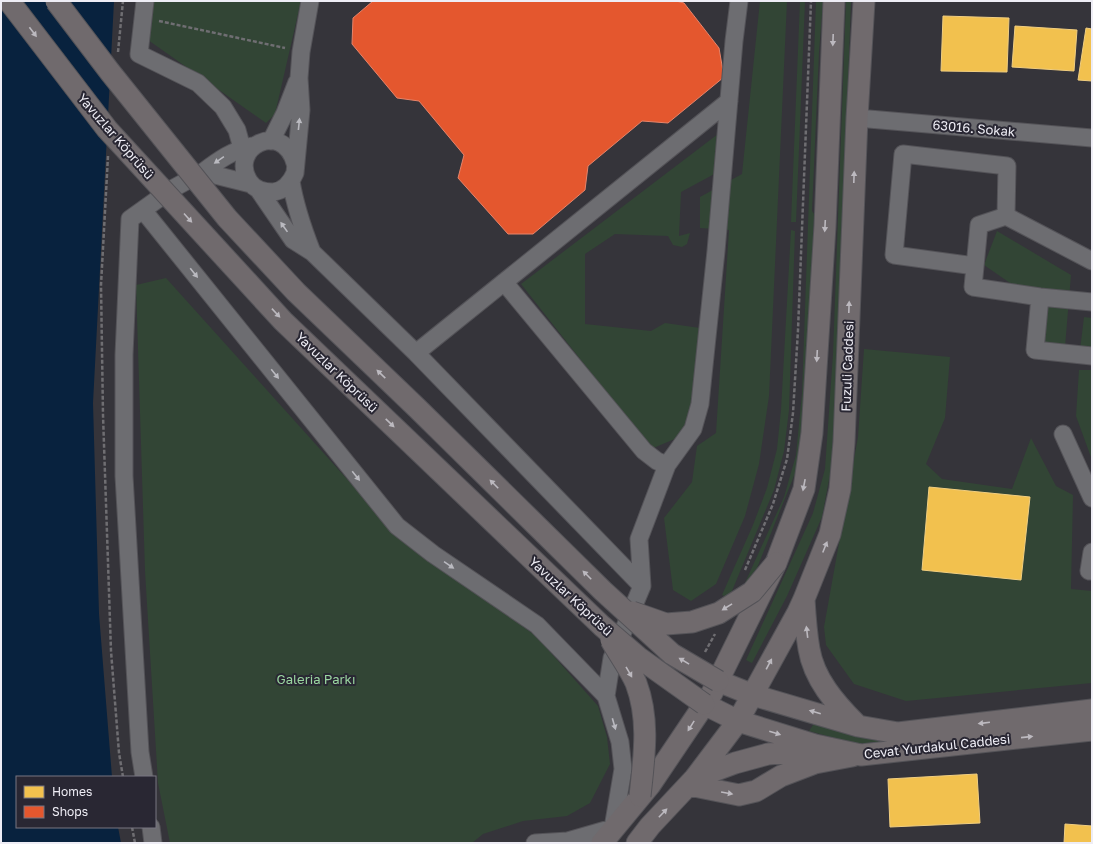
<svg xmlns="http://www.w3.org/2000/svg" width="1093" height="844" font-family="'Golos Text',sans-serif">
<rect width="100%" height="100%" fill="#35343a"/>
<path fill="#324535" d="M152 1H301L275 114 266 123 148 40Z
M760 1H787L769 396 759 464 745 516 716 584 691 601 673 590 664 518 692 482 697 446 716 433 729 230 700 228V197L742 174Z
M800 1H805L796 222H791Z
M816 1H823L819 52 812 211 814 214 807 393 802 456 757 568 744 585 784 497 796 455 802 393Z
M846 1H851L838 357 831 469 822 517 787 596 752 663 746 660 813 513 825 469 833 354Z
M718 134V172L681 192 679 236 690 233 687 244 682 247 673 245 668 236 615 234 585 254V324L651 331 665 323 700 328 689 433 651 449 521 284Z
M791 230 795 231 789 410 784 451 774 490 729 598 722 595 753 525 767 488 777 449 781 410Z
M997 231 1071 275 1065 347 1041 343 1042 305 984 265Z
M166 278 400 538 536 636 598 706 607 737 610 764 590 803 567 816 523 821 483 834 472 843H170L158 783 145 571 136 285Z
M1084 317 1092 318V351L1080 350Z
M864 349 950 357 945 418 926 464 942 479 1012 489 1031 438 1056 486 1073 495 1071 589 1092 591V683L906 701 854 684 826 645 824 627 858 437Z
M1079 370H1092V460L1076 416Z
M817 719 858 736 1092 721 857 744 809 731Z"/>
<path fill="#08223e" d="M1 1H114L93 403 99 614 112 777H17V827H118L121 843H1Z"/>
<path fill="#f2c14e" stroke="#f1ce80" d="M943 16 1009 18 1007 72 941 71Z
M1015 26 1077 30 1074 71 1012 67Z
M1086 28 1092 29V81L1078 80Z
M929 487 1030 497 1021 580 922 570Z
M977 774 980 823 890 827 888 779Z
M1065 824 1092 826V843H1064Z"/>
<path fill="#e4572e" stroke="#e7846a" d="M373 1H676L684 3 719 48 724 77 668 123 642 121 588 166 585 190 533 234H508L458 178 464 155 419 101 397 98 352 44 353 18Z"/>
<g fill="none" stroke-linecap="round" stroke-linejoin="round">
<defs>
<path id="minor" d="M145 1 139 54 198 83 223 107 237 130 245 159
M857 118 1092 138
M271 141 285 113 297 82
M295 163C282 119 228 148 249 181 254 189 263 192 273 192 284 191 291 182 295 173L301 110 299 78 301 52 310 1
M291 181C295 206 303 229 312 252
M251 184 203 172C219 160 233 150 252 146
M258 189 293 240 312 252 416 353 642 586
M143 210 397 526 433 554 537 625 606 696
M1006 216 1092 261
M975 266 894 255 903 154 1007 166 1006 216 979 225 973 287 1040 297 1092 302
M504 282 644 451 657 461 667 465
M1040 297 1035 350 1092 356
M416 353 729 101
M1063 434 1092 498
M1092 552 1089 571H1092
M144 777 140 752 124 476V355L130 219 172 189 203 172
M151 827 153 843
M535 843 568 841 613 828 623 769 620 742 606 696 612 658 642 586 639 539 667 465 693 429 700 404 716 251 734 41 739 1"/>
<path id="major" d="M804 599C805 616 806 632 809 649 814 679 835 703 856 724
M718 681 753 695 858 726 898 733 1092 710
M704 704 738 721 815 745 861 755 1092 730
M695 778 735 763 768 754 818 750
M689 785 739 795 756 791 781 776 815 763 852 756
M602 843 650 785 712 693 776 563 804 489 812 433 825 226 834 1
M637 843 650 826 695 778 738 721 798 612 804 599 830 534 840 489 844 442 857 118 864 1"/>
</defs>
<use href="#minor" stroke="#545358" stroke-width="19"/>
<use href="#major" stroke="#545358" stroke-width="23"/>
<path stroke="#6f6e72" stroke-width="2.5" stroke-dasharray="4 2" stroke-linecap="butt" d="M159 21 285 48
M118 52 123 1
M108 156 101 285 103 415 111 651 119 753 123 777
M745 570 773 504 787 459 793 413 798 330 811 1
M705 652 715 634
M132 827 135 843"/>
<use href="#minor" stroke="#6d6d71" stroke-width="17"/>
<use href="#major" stroke="#706a6d" stroke-width="21"/>
<defs>
<path id="major-bridge" d="M9 1 107 129 283 321 602 626 638 657 704 704
M56 1 110 72 227 218 296 292 417 408 603 591 672 654 718 681
M632 612 666 624 692 622 719 613 752 592 776 563
M611 640C618 653 630 669 636 683 650 720 644 758 640 796"/>
</defs>
<use href="#major-bridge" stroke="#545358" stroke-width="23" stroke-linecap="butt"/>
<use href="#major-bridge" stroke="#706a6d" stroke-width="21"/>
</g>
<defs><path id="oneway-solid" d="M-6-.8H1V-3.2L6.5 0L1 3.2V.8H-6Z"/></defs>
<g fill="#bcb9bf">
<use href="#oneway-solid" transform="translate(33 32) rotate(53)"/>
<use href="#oneway-solid" transform="translate(833 40) rotate(92)"/>
<use href="#oneway-solid" transform="translate(854 177) rotate(-88)"/>
<use href="#oneway-solid" transform="translate(188 218) rotate(48)"/>
<use href="#oneway-solid" transform="translate(825 226) rotate(93)"/>
<use href="#oneway-solid" transform="translate(849 307) rotate(-88)"/>
<use href="#oneway-solid" transform="translate(276 313) rotate(47)"/>
<use href="#oneway-solid" transform="translate(817 356) rotate(93)"/>
<use href="#oneway-solid" transform="translate(381 374) rotate(-136)"/>
<use href="#oneway-solid" transform="translate(390 423) rotate(44)"/>
<use href="#oneway-solid" transform="translate(494 484) rotate(-135)"/>
<use href="#oneway-solid" transform="translate(804 485) rotate(101)"/>
<use href="#oneway-solid" transform="translate(825 547) rotate(-68)"/>
<use href="#oneway-solid" transform="translate(587 575) rotate(-135)"/>
<use href="#oneway-solid" transform="translate(727 607) rotate(148)"/>
<use href="#oneway-solid" transform="translate(807 632) rotate(-97)"/>
<use href="#oneway-solid" transform="translate(684 661) rotate(-149)"/>
<use href="#oneway-solid" transform="translate(769 664) rotate(-62)"/>
<use href="#oneway-solid" transform="translate(629 672) rotate(60)"/>
<use href="#oneway-solid" transform="translate(815 712) rotate(-164)"/>
<use href="#oneway-solid" transform="translate(984 723) rotate(173)"/>
<use href="#oneway-solid" transform="translate(691 726) rotate(122)"/>
<use href="#oneway-solid" transform="translate(775 733) rotate(17)"/>
<use href="#oneway-solid" transform="translate(1027 737) rotate(-6)"/>
<use href="#oneway-solid" transform="translate(727 793) rotate(10)"/>
<use href="#oneway-solid" transform="translate(663 813) rotate(-46)"/>
</g>
<g fill="#babac0">
<use href="#oneway-solid" transform="translate(299 124) rotate(-84)"/>
<use href="#oneway-solid" transform="translate(219 160) rotate(145)"/>
<use href="#oneway-solid" transform="translate(284 227) rotate(-125)"/>
<use href="#oneway-solid" transform="translate(194 273) rotate(51)"/>
<use href="#oneway-solid" transform="translate(275 374) rotate(51)"/>
<use href="#oneway-solid" transform="translate(356 476) rotate(51)"/>
<use href="#oneway-solid" transform="translate(449 565) rotate(34)"/>
<use href="#oneway-solid" transform="translate(614 724) rotate(74)"/>
</g>
<g text-anchor="middle" stroke-width="4" stroke-linejoin="round" paint-order="stroke">
<g font-size="13" fill="#eeedf5" stroke="#292733">
<text transform="translate(974 128) rotate(5)" y="5">63016. Sokak</text>
<text transform="translate(116 136) rotate(49)" y="5">Yavuzlar Köprüsü</text>
<text transform="translate(847 366) rotate(-88)" y="5">Fuzuli Caddesi</text>
<text transform="translate(337 372) rotate(44)" y="5">Yavuzlar Köprüsü</text>
<text transform="translate(571 596) rotate(43)" y="5">Yavuzlar Köprüsü</text>
<text transform="translate(937 746) rotate(-6)" y="5">Cevat Yurdakul Caddesi</text>
</g>
<g font-size="13" fill="#9ad6a0" stroke="#292733">
<text x="316" y="684">Galeria Parkı</text>
</g>
</g>
<rect width="1093" height="844" fill="none" stroke="#eeedf5" stroke-width="4"/>
<rect x="16" y="776" width="140" height="52" fill="#292733" stroke="#787681"/>
<rect x="24" y="786" width="20" height="12" fill="#f2c14e" stroke="#787681"/>
<text x="52" y="796" font-size="12" fill="#eeedf5">Homes</text>
<rect x="24" y="806" width="20" height="12" fill="#e4572e" stroke="#787681"/>
<text x="52" y="816" font-size="12" fill="#eeedf5">Shops</text>
</svg>
